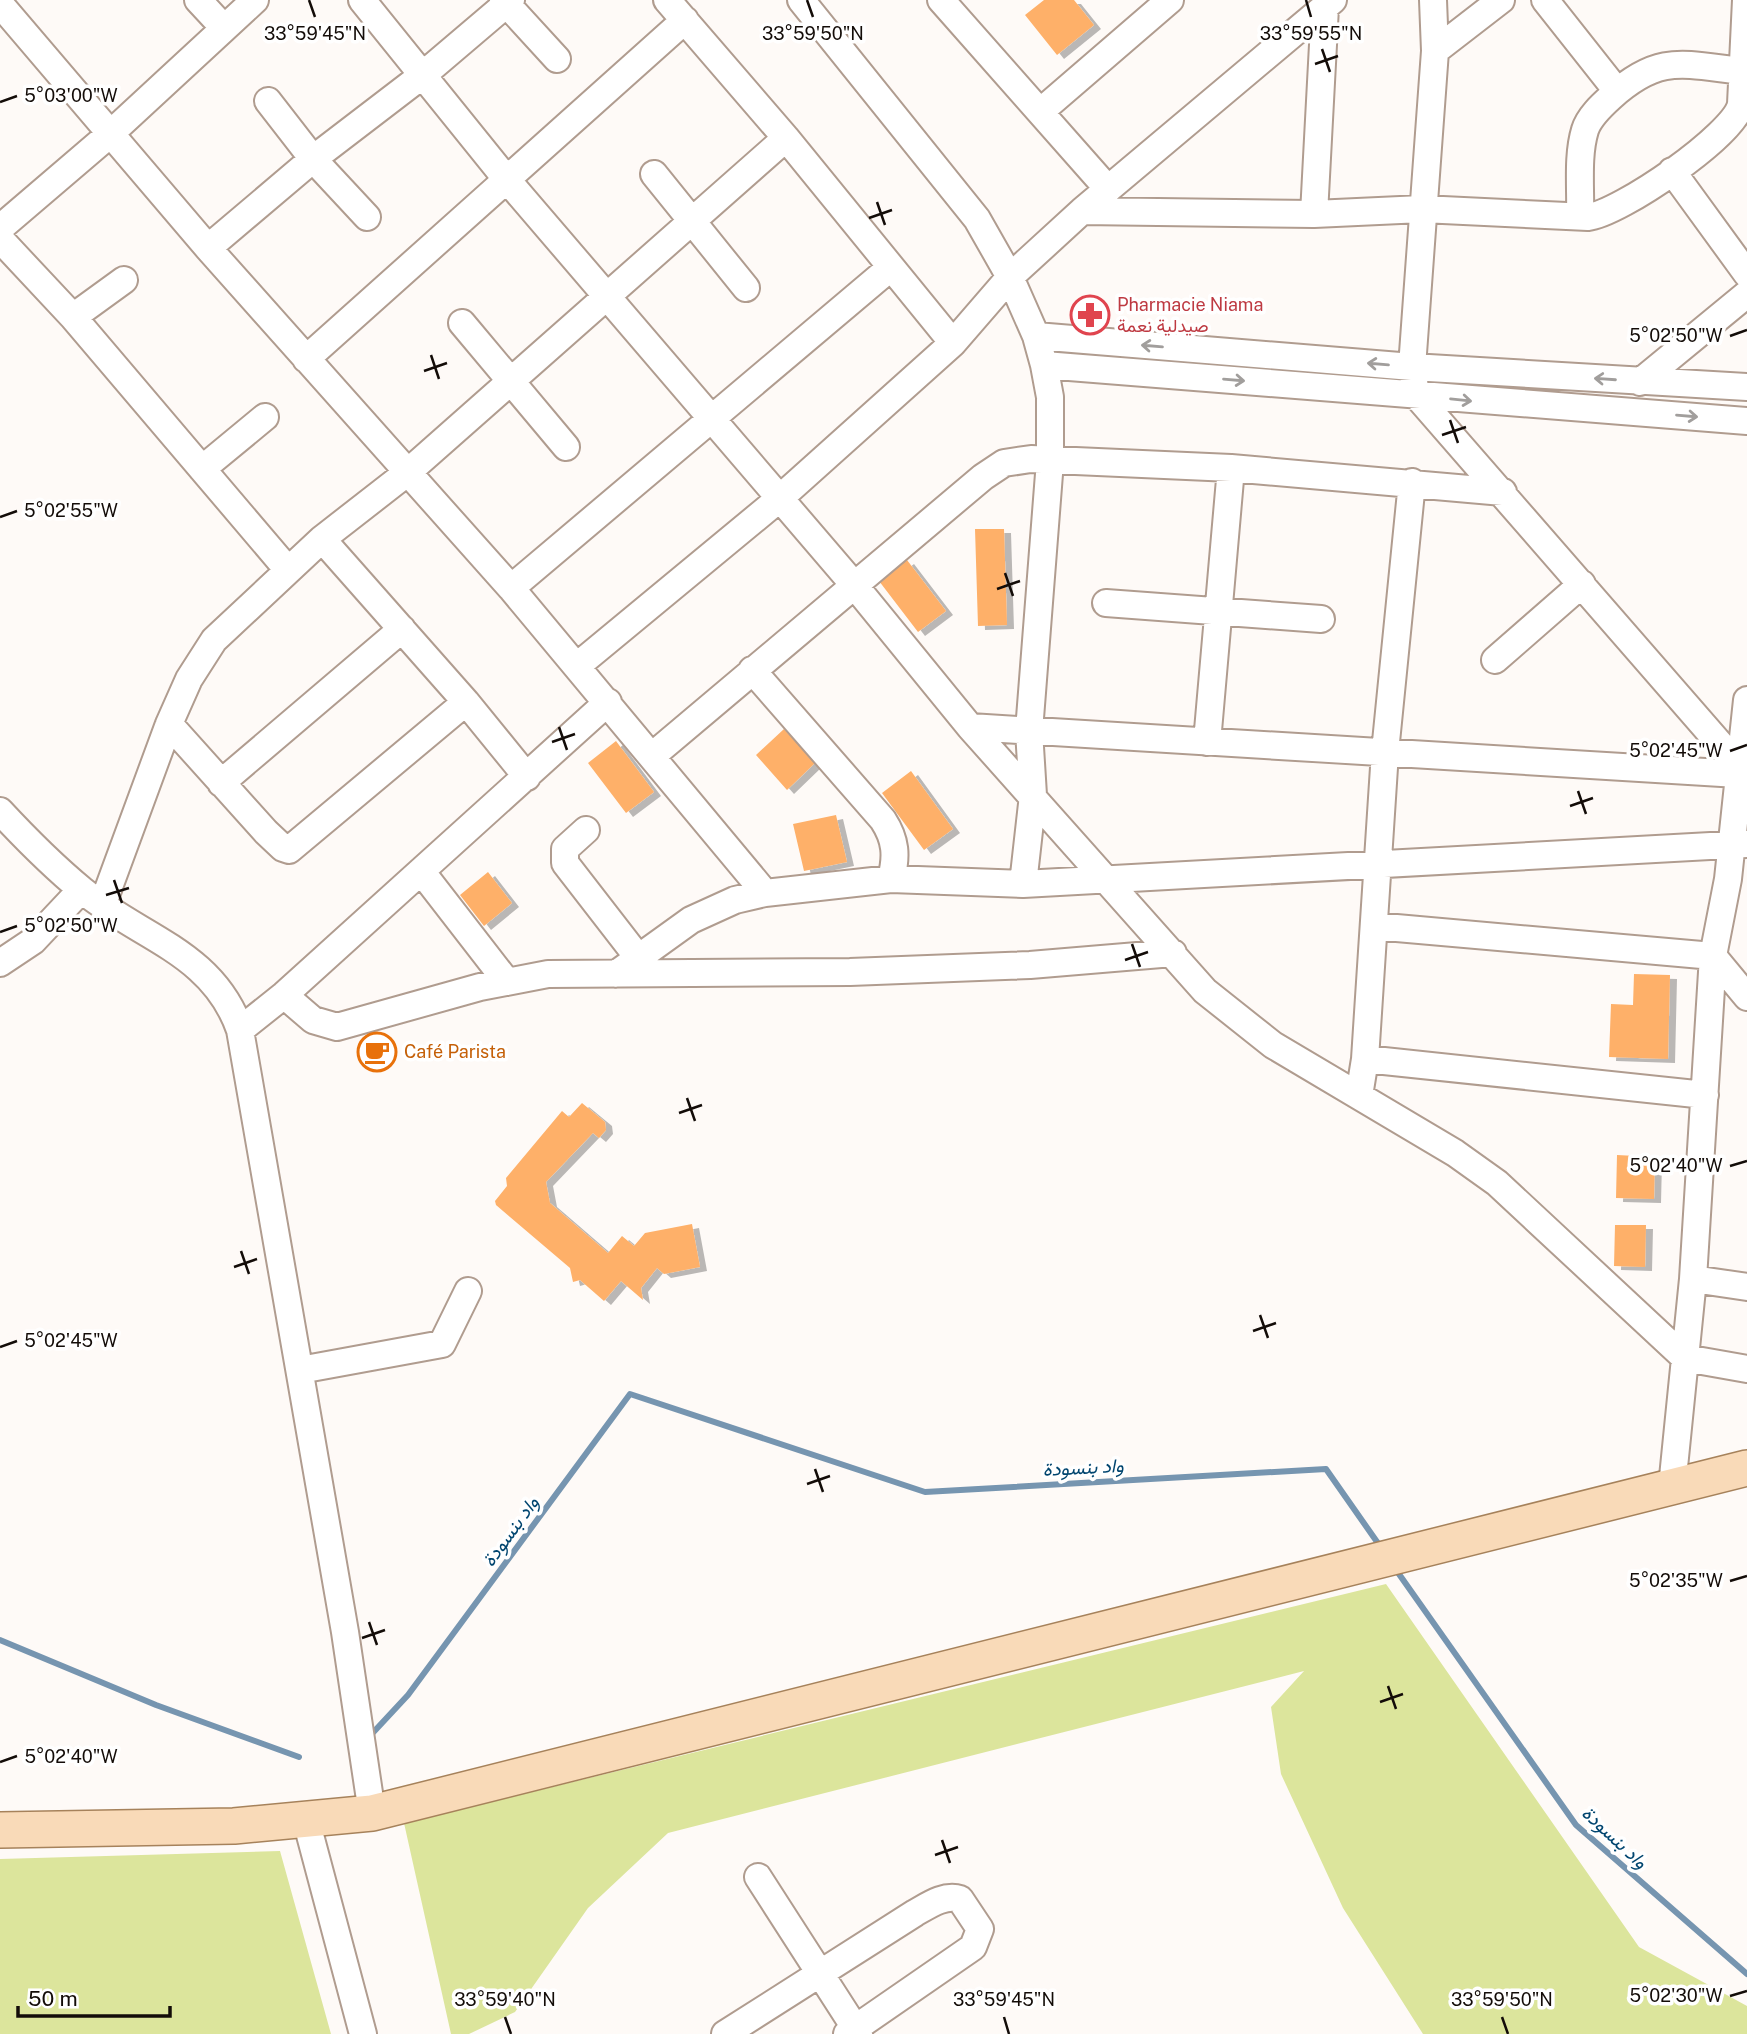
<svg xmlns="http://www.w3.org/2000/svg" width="1747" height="2034" font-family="'Public Sans',Vazirmatn,sans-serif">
<defs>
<filter id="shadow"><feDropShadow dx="7" dy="4" stdDeviation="0" flood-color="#0004"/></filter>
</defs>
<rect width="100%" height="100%" fill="#fefaf7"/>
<path fill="#dce59c" d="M1386 1584 1639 1947 1747 2006V2034H1423L1343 1908 1281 1774 1271 1707 1304 1671 668 1833 588 1908 515 2012 469 2034H451L404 1823Z
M280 1851 331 2034H0V1859Z"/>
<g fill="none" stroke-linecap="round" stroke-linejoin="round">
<path stroke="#7695b0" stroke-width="6" d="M1394 1567 1576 1825 1747 1974
M0 1640 156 1705 299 1757
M368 1738 408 1695 630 1394 925 1492 1326 1469 1382 1549"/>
</g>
<path fill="#feb069" filter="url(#shadow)" d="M1044 0H1074L1094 25 1057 55 1025 15Z
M975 529H1004L1007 625 978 626Z
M907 560 946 611 918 632 879 581Z
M784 729 815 763 787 790 756 755Z
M616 741 654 792 626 813 588 763Z
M911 771 953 829 924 850 882 793Z
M836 815 847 862 804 871 793 824Z
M488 872 512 903 484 926 460 895Z
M1634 974 1670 975 1668 1059 1609 1057 1611 1004 1633 1005Z
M582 1103 605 1122 606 1130 599 1138 593 1133 546 1182 550 1203 608 1253 622 1236 634 1246 645 1233 692 1224 700 1267 664 1274 657 1268 641 1288 643 1300 621 1281 604 1301 580 1280 573 1282 570 1268 496 1205 495 1201 507 1186 506 1178 562 1111 569 1117Z
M1617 1155 1655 1157 1654 1199 1616 1198Z
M1615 1225H1646L1645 1267 1614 1266Z"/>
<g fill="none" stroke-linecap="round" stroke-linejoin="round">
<defs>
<path id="minor" d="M198 0 224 28
M362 0 508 181 855 586 970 727 1205 991 1273 1045 1359 1096
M503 0 557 59
M667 0 786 138 953 343
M801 0 977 219 1010 277 1036 336 1044 365 1050 397V461L1029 731 1033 795 1023 884
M941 0 1108 189
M1433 0 1435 51 1412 367 1416 395 1747 775
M1545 0 1617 91
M0 4 208 248 511 588 765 893
M1435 51 1501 0
M268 101 313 159 367 217
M1040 112 1170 0
M1672 171 1747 274
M654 174 746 288
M1082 211 1314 214 1422 209 1588 217C1619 214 1735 135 1741 104L1746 0
M1314 214 1325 7
M1580 216C1581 189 1577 156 1585 130 1589 117 1601 106 1611 97 1659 54 1682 64 1741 71
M0 228 110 134 255 0
M0 239 73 317 288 570
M208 248 313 159 424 74 511 0
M73 317 124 280
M462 323 566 447
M1036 336 1412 367 1747 387
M306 359 685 20
M1044 365 1747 421
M1640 382 1747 294
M202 469 265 417
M1412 482 1385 752 1365 1059 1359 1096 1455 1153 1497 1183 1685 1358 1747 1369
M322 539 466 702 527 777
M511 588 890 268
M1106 603 1321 619
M1495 660 1582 584
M577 666 779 499 953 343 1010 277 1082 211 1333 0
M752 670 883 820C896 840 897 856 891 879
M169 724 266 832 283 848 289 850 466 702
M970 727 1738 774
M1207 742 1231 468
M652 756 983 477 1004 463 1031 459 1231 468 1503 492
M221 783 402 629
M0 811C26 839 53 866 82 890 140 938 213 952 240 1030L345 1632 372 1813
M586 830 565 849V863L637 956
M421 871 507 982
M102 906 169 724 189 679 214 640 322 539 408 472 786 138
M1374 926 1713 956 1747 997
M0 963 33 941 81 890
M616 974 691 920 735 900 765 893 891 879 1023 884 1747 844
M284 995 313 1020 337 1027 480 987 548 974 850 972 1030 965 1173 953
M240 1030 284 995 608 702
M1365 1059 1705 1095
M1693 1279 1747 1287
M300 1370 442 1344 468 1291
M1672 1487 1693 1279 1713 956 1728 879 1747 700
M306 1820 363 2034
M758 1877 859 2034
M725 2034 915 1913C929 1905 945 1894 960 1899L980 1929 973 1947 847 2034"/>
<path id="major" d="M0 1830 234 1826 372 1813 1747 1468"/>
</defs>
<use href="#minor" stroke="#b09c8f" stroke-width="30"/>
<use href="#major" stroke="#a6825b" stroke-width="38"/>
<use href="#minor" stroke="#fff" stroke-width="26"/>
<use href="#major" stroke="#f9dab8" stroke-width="35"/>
</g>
<defs><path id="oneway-shaft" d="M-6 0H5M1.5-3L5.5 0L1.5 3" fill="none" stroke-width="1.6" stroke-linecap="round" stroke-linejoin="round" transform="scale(1.75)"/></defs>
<g stroke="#a19e9c">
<use href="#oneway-shaft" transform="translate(1152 346) rotate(-175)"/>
<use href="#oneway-shaft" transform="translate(1378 364) rotate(-175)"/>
<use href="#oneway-shaft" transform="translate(1605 379) rotate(-176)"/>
<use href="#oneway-shaft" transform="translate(1234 380) rotate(5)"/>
<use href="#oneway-shaft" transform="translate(1461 400) rotate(6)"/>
<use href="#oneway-shaft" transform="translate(1687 416) rotate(5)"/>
</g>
<path fill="none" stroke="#130c08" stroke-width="2.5" d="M309 0 315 17M807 0 813 17M1306 0 1311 17M1322 49 1330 72M1315 64 1338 56M0 102 17 96M877 202 885 225M869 218 892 210M1730 336 1747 330M431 355 439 379M424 371 447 363M1450 420 1458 443M1442 435 1466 427M0 517 17 511M1005 573 1013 596M997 589 1020 581M559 727 567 750M552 742 575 734M1730 751 1747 745M1578 791 1586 814M1570 806 1593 798M114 880 122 903M106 895 129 888M0 932 17 926M1132 944 1140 967M1125 960 1148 952M687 1098 695 1121M679 1113 702 1105M1730 1166 1747 1161M241 1251 249 1274M234 1267 257 1259M1260 1315 1268 1338M1253 1331 1276 1323M0 1347 17 1341M815 1469 823 1492M807 1484 830 1476M1730 1581 1747 1576M369 1622 377 1645M362 1638 385 1630M1388 1686 1396 1709M1380 1702 1403 1694M0 1762 17 1756M942 1840 950 1863M935 1855 958 1847M1730 1996 1747 1991M505 2017 511 2034M1004 2017 1009 2034M1502 2017 1508 2034"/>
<defs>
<symbol id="pharmacy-ring" viewBox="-11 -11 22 22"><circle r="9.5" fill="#fff" stroke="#e0444e" stroke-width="1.5"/><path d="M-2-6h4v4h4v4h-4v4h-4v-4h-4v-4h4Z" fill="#e0444e"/></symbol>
<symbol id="cafe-ring" viewBox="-11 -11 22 22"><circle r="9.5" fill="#fff" stroke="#e8710a" stroke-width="1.5"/><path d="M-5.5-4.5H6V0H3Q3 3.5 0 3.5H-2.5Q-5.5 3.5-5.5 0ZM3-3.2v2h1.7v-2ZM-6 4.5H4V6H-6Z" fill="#e8710a"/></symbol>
</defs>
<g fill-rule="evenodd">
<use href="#pharmacy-ring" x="1068" y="293" width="44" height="44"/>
<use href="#cafe-ring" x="355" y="1030" width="44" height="44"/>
</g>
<g text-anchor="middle" stroke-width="7" stroke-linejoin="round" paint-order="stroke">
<g font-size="18" fill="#be3a42" stroke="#fff" text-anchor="start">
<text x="1117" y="311">Pharmacie Niama<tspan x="1117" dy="21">صيدلية نعمة</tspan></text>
</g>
<g font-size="18" fill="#c56008" stroke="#fff" text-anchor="start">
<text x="404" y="1058">Café Parista</text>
</g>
<g font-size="19" font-style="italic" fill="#00456f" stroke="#fff">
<text transform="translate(1083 1467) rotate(-3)" y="7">واد بنسودة</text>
<text transform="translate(510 1531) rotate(-54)" y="7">واد بنسودة</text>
<text transform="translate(1615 1837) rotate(43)" y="7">واد بنسودة</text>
</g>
</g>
<g font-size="18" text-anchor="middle" fill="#130c08" stroke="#fff" stroke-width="7" stroke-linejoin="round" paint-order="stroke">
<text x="315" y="40">33°59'45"N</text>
<text x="813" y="40">33°59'50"N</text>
<text x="1311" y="40">33°59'55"N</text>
<text x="71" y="102">5°03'00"W</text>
<text x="1676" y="342">5°02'50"W</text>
<text x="71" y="517">5°02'55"W</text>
<text x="1676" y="757">5°02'45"W</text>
<text x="71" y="932">5°02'50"W</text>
<text x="1676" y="1172">5°02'40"W</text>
<text x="71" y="1347">5°02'45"W</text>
<text x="1676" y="1587">5°02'35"W</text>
<text x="71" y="1763">5°02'40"W</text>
<text x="1676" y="2002">5°02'30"W</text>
<text x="505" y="2006">33°59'40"N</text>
<text x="1004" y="2006">33°59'45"N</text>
<text x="1502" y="2006">33°59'50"N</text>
</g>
<path d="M18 2006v10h152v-10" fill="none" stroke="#130c08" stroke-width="3.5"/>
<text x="28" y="2006" font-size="21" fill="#130c08" stroke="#ffffff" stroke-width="5" paint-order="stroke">50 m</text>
</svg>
